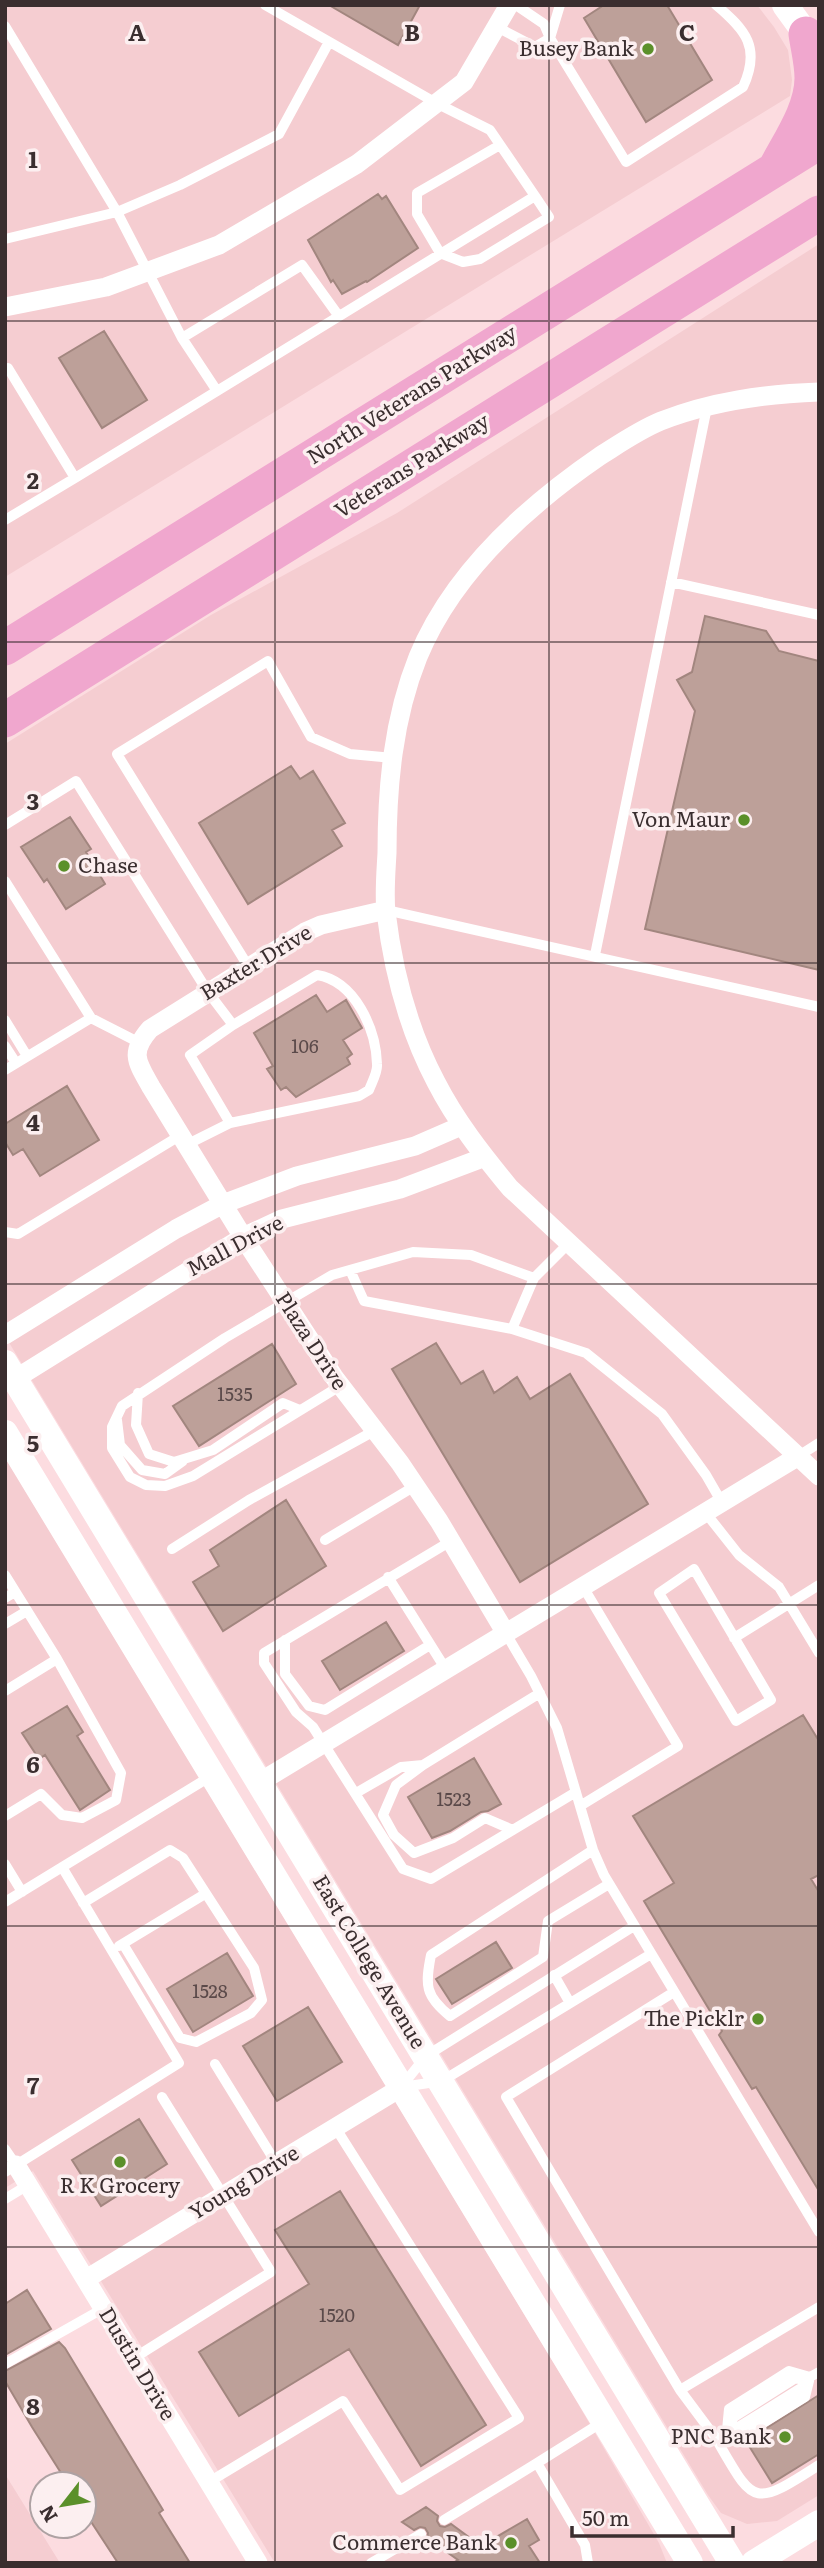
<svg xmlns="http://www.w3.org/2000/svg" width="824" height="2568" font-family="Literata,serif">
<rect width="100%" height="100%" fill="#fcdce0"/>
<path fill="#f5cdd1" d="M5 5H757L774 27 788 50 792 80 790 96 5 577Z
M819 244V2495L777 2521 747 2524 721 2513 708 2495 5 1336V744L211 615 397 513Z
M5 1457 573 2395 659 2543 667 2563H275L33 2171 5 2188Z
M5 2474 60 2563H5Z"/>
<path fill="#bda099" stroke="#a2867f" stroke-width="2" d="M329 5H420L398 45Z
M604 5H667L712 80 646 122 584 18Z
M378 194 382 199 386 196 418 248 367 282 366 281 342 294 333 280 331 282 308 240Z
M104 331 147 400 102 428 59 358Z
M705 616 766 631 779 651 819 661V970L645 929 695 711 677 680 692 672Z
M291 766 300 779 313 771 345 823 332 830 342 846 248 904 199 823Z
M70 817 91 849 86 852 105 884 66 909 47 879 44 882 21 847Z
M316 995 327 1012 346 1000 362 1028 343 1040 352 1054 347 1058 350 1064 296 1097 286 1087 281 1090 267 1069 273 1066 254 1033Z
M67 1086 99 1140 40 1176 23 1149 13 1155 5 1142V1124Z
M436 1343 461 1384 483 1371 494 1393 517 1377 530 1399 570 1374 648 1504 520 1582 392 1369Z
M272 1344 296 1384 199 1446 173 1406Z
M286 1500 326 1566 223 1631 193 1582 219 1566 210 1550Z
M386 1622 404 1651 340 1690 322 1661Z
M67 1706 83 1732 77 1736 110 1790 80 1810 45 1755 39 1759 22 1733Z
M803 1715 819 1741V1875L811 1879 819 1892V2191L756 2087 752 2089 719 2035 722 2031 644 1901 674 1883 633 1816Z
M474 1758 501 1804 488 1811 481 1812 450 1831 432 1838 408 1797Z
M496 1942 512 1968 452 2004 436 1979Z
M227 1953 253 1996 193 2032 167 1989Z
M308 2007 342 2062 277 2101 243 2046Z
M139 2119 167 2164 101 2206 72 2160Z
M340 2191 486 2425 421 2466 349 2349 239 2416 199 2352 309 2284 275 2230Z
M27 2290 51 2329 5 2355V2304Z
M59 2342 65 2348 163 2510 159 2513 190 2563H118L84 2511V2484H68L32 2427 5 2381V2371Z
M819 2395V2454L772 2483 746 2441Z
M426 2507 438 2516 437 2521 440 2526 445 2527 451 2524 481 2546 527 2519 539 2540 529 2546 540 2563H453L458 2560 427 2538 428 2533 425 2528 420 2527 414 2530 402 2522Z"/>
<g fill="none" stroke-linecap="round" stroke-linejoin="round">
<path stroke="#fff" stroke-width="10" d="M560 5 550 38 626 162 743 87C761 48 746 30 716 5
M5 26 117 212 182 338 217 391
M497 27 535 47 550 38 544 24 516 5
M500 145 417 193V214L440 253 463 262 480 259 549 217 535 196
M5 239 117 212 180 185 279 134 329 42
M182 338 302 265 338 315
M75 478 535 196 490 130 438 104 265 5
M5 520 75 478 8 368
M671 582 819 615
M5 825 76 781 208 992 233 1025
M5 881 91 1018
M386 910 819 1007
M595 955 707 407
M248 966 117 754 268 661 311 737 350 754 393 758
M5 1020 27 1056
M5 1046 16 1063
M5 1070 91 1018 138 1042
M186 1145 230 1123 359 1096 369 1090C372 1082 378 1072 377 1064 376 1029 355 981 317 975L233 1025 190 1055 230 1123
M5 1232 18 1234 181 1135
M350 1270 364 1301 512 1329
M534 1278 512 1329 586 1353 662 1414 706 1475 721 1501
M340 1386 193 1476 165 1486 146 1485 130 1477 112 1448V1427L122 1406 225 1338 332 1275 413 1252 471 1255 534 1278 569 1243
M138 1393 136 1425 149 1454 174 1462 213 1450 283 1403 300 1410
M117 1420 120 1445 142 1470 165 1474 183 1461
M797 1457 819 1443
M705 1512 739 1555 779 1587 819 1653
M325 1540 415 1486
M451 1541 264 1653V1663L296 1712 313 1727 403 1869 431 1879 576 1792
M172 1549 249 1500 374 1431
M694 1569 771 1700 736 1721 659 1593Z
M5 1575 57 1659 5 1691
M388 1577 445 1668
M5 1598 15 1592
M5 1624 27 1611
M505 1632 531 1676 557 1728 593 1850 604 1875 819 2232
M734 1638 819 1585
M285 1640V1674L309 1706 325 1710 430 1645
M423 1765 396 1785 383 1815 394 1835 414 1853 453 1838 485 1818 513 1830
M356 1793 401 1767 423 1765 540 1693
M580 1806 678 1746 582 1585
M5 1816 41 1794 62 1815 82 1818 116 1800 121 1773 57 1659
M593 1850 431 1955C425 1985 425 1996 450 2016L543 1957 548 1921 609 1884
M5 1864 22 1892
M5 1902 203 1781
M83 1903 170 1850 183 1858 254 1968 262 2000 251 2013 196 2042 180 2038 123 1944
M119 1946 205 1894
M554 1975 570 2003
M674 1992 506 2097 680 2390 819 2307
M215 2064 276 2163
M402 2086 426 2056 634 1926
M402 2087 442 2081 651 1954
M5 2149 16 2165
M5 2172 179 2063 62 1867
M5 2199 28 2185
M134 2358 271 2272 162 2097
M5 2364 104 2308
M810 2377 801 2388 740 2426 715 2437C754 2504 751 2509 819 2465
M680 2390 715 2437
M729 2426 734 2417 794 2379 810 2377 819 2372
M727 2430 729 2409 789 2371 810 2377
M729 2430 745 2434 805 2397 809 2381
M209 2482 343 2401 400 2490 519 2418 335 2127
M444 2520 537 2463
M371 2563 421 2534
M588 2563 585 2545 537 2463 604 2421"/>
<path stroke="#fff" stroke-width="19" d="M5 307 106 287 219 245 357 164 464 82 509 5
M819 392C764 394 712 401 661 421 639 430 619 444 600 456 527 506 452 574 418 657 393 719 387 787 387 853 386 872 384 893 386 912 393 970 409 1031 436 1082 456 1121 482 1154 510 1188L819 1476
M386 910 321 925 305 932 150 1029C129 1053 137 1062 151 1087L243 1237 334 1377 400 1463 439 1521 505 1632
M5 1335 176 1229 223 1204 297 1176 415 1146 461 1126
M5 1378 15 1379 243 1237 282 1219 400 1189 485 1157
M260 1782 797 1457
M16 2165 258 2563
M86 2279 402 2087"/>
<path stroke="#fff" stroke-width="26" d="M785 5 817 49
M5 1363 732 2563
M5 1433 690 2563
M754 2563 819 2523"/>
<path stroke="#f0a7ce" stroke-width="35" d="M775 169C789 142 812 110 812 78 812 63 808 48 806 34
M5 648 819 142
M5 720 819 213"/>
</g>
<path fill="none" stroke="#3a2e2f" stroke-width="2" stroke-opacity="0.55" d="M275 5V2563M549 5V2563M5 321H819M5 642H819M5 963H819M5 1284H819M5 1605H819M5 1926H819M5 2247H819"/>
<g fill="#5b902a" stroke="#fceff0" stroke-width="2.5">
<circle cx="648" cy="49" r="7"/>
<circle cx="744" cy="820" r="7"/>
<circle cx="64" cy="866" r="7"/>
<circle cx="758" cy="2019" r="7"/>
<circle cx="120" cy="2162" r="7"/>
<circle cx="785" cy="2437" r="7"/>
<circle cx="511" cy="2543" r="7"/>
</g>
<g text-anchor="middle" stroke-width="7" stroke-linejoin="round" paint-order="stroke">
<g font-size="18" fill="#5b4a4a">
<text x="305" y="1053">106</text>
<text x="235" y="1401">1535</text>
<text x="454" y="1806">1523</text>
<text x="210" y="1998">1528</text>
<text x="337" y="2322">1520</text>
</g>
<g font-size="21" fill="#3a2e2f" stroke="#fceff0" text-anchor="end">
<text x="634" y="56">Busey Bank</text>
<text x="730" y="827">Von Maur</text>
<text x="78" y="873" text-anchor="start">Chase</text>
<text x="744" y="2026">The Picklr</text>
<text x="120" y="2193" text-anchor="middle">R K Grocery</text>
<text x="771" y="2444">PNC Bank</text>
<text x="497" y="2550">Commerce Bank</text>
</g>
<g font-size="21" fill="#3a2e2f" stroke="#fceff0">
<text transform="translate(412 395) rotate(-32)" y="7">North Veterans Parkway</text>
<text transform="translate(412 466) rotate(-32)" y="7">Veterans Parkway</text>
<text transform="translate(256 963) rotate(-31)" y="7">Baxter Drive</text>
<text transform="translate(235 1246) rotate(-28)" y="7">Mall Drive</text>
<text transform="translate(311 1341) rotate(57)" y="7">Plaza Drive</text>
<text transform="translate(369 1962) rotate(59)" y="7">East College Avenue</text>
<text transform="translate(244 2183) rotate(-31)" y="7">Young Drive</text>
<text transform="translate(137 2364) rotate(59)" y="7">Dustin Drive</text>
</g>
</g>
<g font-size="23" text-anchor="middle" font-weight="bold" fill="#3a2e2f" stroke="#fceff0" stroke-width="7" stroke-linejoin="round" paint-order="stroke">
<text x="137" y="41">A</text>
<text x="412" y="41">B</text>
<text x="687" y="41">C</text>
<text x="33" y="168">1</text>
<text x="33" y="489">2</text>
<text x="33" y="810">3</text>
<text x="33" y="1131">4</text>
<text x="33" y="1452">5</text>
<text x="33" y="1773">6</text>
<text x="33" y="2094">7</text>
<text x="33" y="2415">8</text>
</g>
<rect width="824" height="2568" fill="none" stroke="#3a2e2f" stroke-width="14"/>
<g transform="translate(63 2505) rotate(239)"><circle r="33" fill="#fceff0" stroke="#aea2a3" stroke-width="2"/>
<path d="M0-5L12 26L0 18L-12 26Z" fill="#5b902a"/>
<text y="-10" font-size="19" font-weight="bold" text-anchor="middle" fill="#3a2e2f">N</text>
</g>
<path d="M572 2526v10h161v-10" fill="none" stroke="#3a2e2f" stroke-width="3.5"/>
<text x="582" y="2526" font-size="21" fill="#3a2e2f" stroke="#fceff0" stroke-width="5" paint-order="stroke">50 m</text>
</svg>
